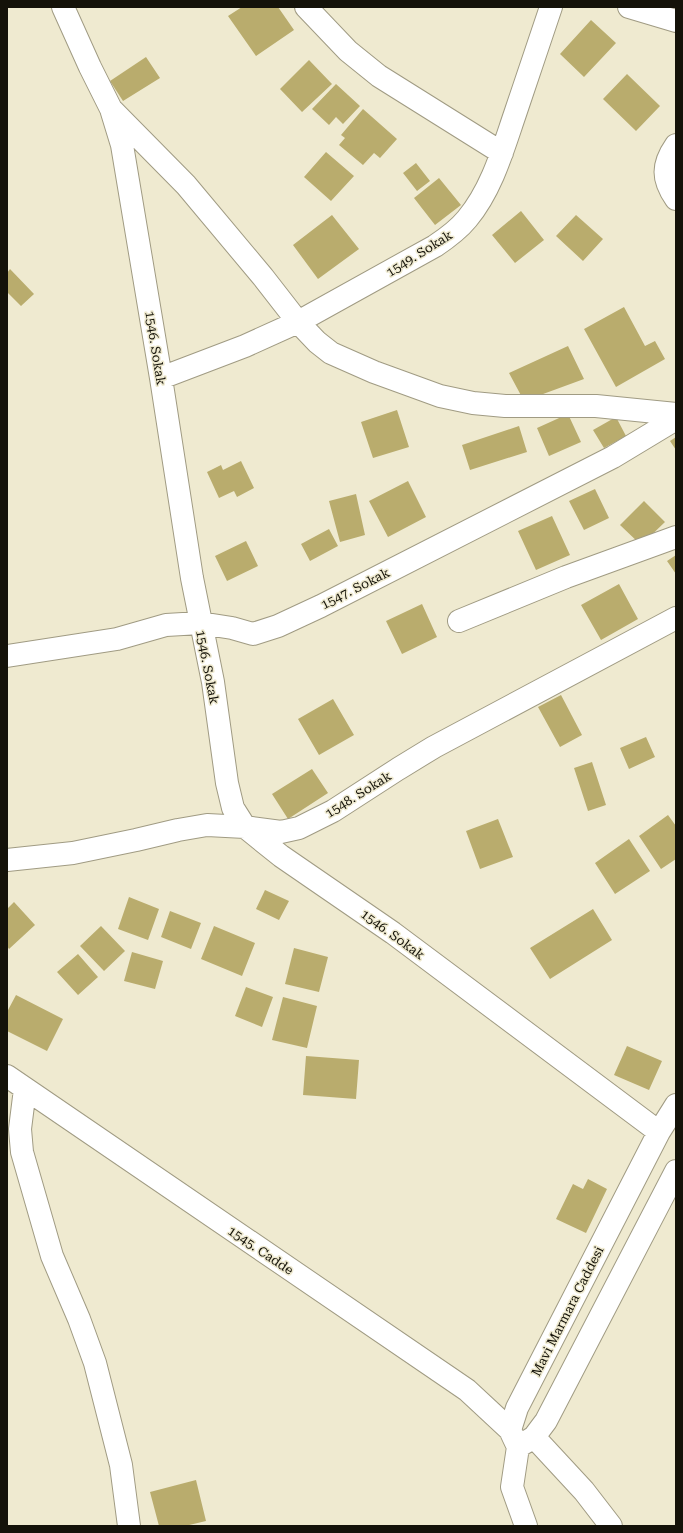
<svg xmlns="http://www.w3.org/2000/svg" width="683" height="1533" font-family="'Roboto Serif',serif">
<rect width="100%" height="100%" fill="#efead0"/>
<path fill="#b9ac6d" d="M242 7H278L294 30 256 56 228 16Z
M591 20 616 43 584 77 560 54Z
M146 57 160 78 123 101 110 81Z
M309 60 332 84 302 112 280 89Z
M627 74 660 106 636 131 603 99Z
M336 84 360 106 343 124 336 117 329 125 312 109Z
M363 109 397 139 380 158 374 153 363 165 339 145 345 138 341 135Z
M326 152 354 176 331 201 304 177Z
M416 163 430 181 417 191 403 173Z
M439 178 461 205 435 225 414 198Z
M521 211 544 240 515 263 492 235Z
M332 215 359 249 318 279 293 245Z
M576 215 603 239 583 261 556 236Z
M10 269 34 294 21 306 7 292V273Z
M624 307 645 346 655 341 665 359 616 387 584 329Z
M568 346 584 379 524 401 509 373Z
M397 410 409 447 373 458 361 422Z
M568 414 581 442 549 456 537 428Z
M616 417 626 436 604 448 593 430Z
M519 426 527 452 470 470 462 445Z
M676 437V450L670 441Z
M241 461 254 488 237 497 234 491 219 498 207 472 221 465 223 470Z
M408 481 426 517 388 537 369 501Z
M595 489 609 518 584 530 569 501Z
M356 494 365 535 340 542 329 501Z
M644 501 665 522 641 545 620 525Z
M552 516 570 555 536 570 518 531Z
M329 529 338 546 310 561 301 544Z
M246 541 258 566 227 581 215 556Z
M676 555V574L667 561Z
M619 584 638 619 601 640 581 605Z
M422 604 437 637 402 654 386 621Z
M561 695 582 735 560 747 538 707Z
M333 699 354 735 319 755 298 719Z
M646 737 655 757 629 769 620 748Z
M592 762 606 805 588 811 574 768Z
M312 769 328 793 288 819 272 794Z
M668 815 676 826V859L661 869 639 836Z
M498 819 513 857 480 869 466 831Z
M629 839 650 871 615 894 595 863Z
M265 890 289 901 279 920 256 909Z
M129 897 159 909 148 940 118 929Z
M14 902 35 925 9 949 7 946V909Z
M593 909 612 940 550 979 530 948Z
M170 911 201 923 191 949 161 937Z
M101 926 125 951 104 971 80 946Z
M214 926 255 943 242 976 201 959Z
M294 948 328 957 319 992 285 984Z
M132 952 163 961 155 989 124 981Z
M78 954 98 977 78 995 57 972Z
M246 987 273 997 262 1027 235 1016Z
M16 995 63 1019 47 1051 7 1031V1012Z
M283 997 317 1006 307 1048 272 1040Z
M627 1046 662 1061 649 1090 614 1075Z
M306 1056 359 1060 356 1099 303 1095Z
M588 1179 607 1189 586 1233 556 1219 573 1184 583 1189Z
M196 1480 206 1521 185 1526H159L150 1492Z"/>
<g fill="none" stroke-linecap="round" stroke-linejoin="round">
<defs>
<path id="minor" d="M63 7 90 67 111 109 122 145 161 378 192 578 213 682 227 783 233 808 245 827 281 856 393 933 659 1132
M306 7 348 51 379 76 502 153
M629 7 676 21
M113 111 186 185 263 277 298 322 317 342 331 353 374 372 440 396 473 403 505 406H596L676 414
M676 145C662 165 662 179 676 199
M161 378 245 346 298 322 435 246C447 238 458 230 467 219 492 189 503 149 515 114 527 78 539 43 551 7
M459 621 566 577 676 537
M7 656 117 639 166 625 200 623 232 628 253 634 278 626 321 606 613 457 676 419
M7 860 73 853 136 840 178 830 207 825 245 827 281 832 299 828 333 811 398 769 434 747 676 618
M7 1076 467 1390 510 1430
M25 1089 20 1129 22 1152 52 1256 79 1319 95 1363 121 1465 129 1526
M534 1437 584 1491 611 1526
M518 1447 534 1437 546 1421 676 1171
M526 1526 512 1487 518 1447 510 1430 517 1408 659 1132 676 1105"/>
</defs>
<use href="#minor" stroke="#a09b83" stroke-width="24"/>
<use href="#minor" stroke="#fff" stroke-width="22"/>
</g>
<g text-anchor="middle" stroke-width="3" stroke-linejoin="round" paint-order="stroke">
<g font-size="13" fill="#141209" stroke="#efead0">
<text transform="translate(419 253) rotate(-32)" y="5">1549. Sokak</text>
<text transform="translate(156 348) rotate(81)" y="5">1546. Sokak</text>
<text transform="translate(355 588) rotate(-27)" y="5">1547. Sokak</text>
<text transform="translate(208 667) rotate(79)" y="5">1546. Sokak</text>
<text transform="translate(358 794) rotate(-32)" y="5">1548. Sokak</text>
<text transform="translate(393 934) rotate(36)" y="5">1546. Sokak</text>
<text transform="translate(261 1250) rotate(34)" y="5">1545. Cadde</text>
<text transform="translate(567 1311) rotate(-63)" y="5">Mavi Marmara Caddesi</text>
</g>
</g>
<rect width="683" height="1533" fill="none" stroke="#141209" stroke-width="16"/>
</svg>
